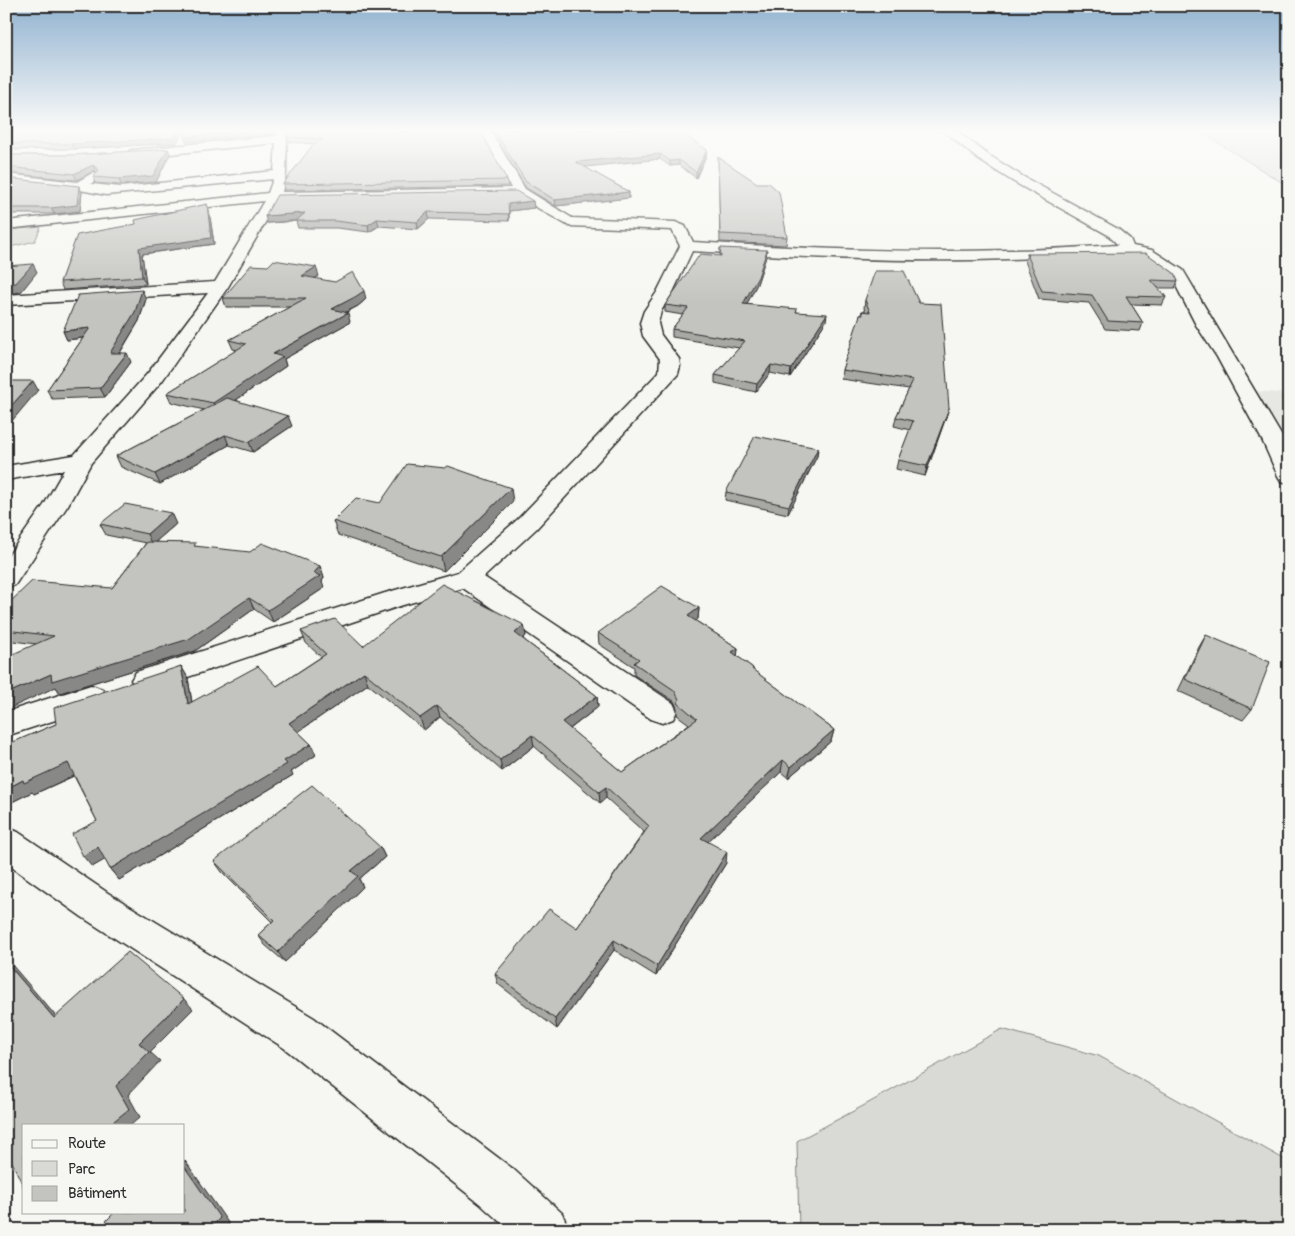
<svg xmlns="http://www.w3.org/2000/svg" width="1295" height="1236" font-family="Pangolin,sans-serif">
<rect width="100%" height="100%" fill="#f6f6f2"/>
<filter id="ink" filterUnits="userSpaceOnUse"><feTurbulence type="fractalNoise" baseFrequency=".02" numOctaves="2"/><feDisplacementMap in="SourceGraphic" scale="10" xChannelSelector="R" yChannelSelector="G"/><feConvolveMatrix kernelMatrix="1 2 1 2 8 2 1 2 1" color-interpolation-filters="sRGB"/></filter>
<g filter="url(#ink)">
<path fill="#e7e7e3" d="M1254 391 1289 394V443L1283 442Z"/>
<path fill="#d9d9d5" stroke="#828280" d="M1198 130H1289V187Z
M41 227 35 241 6 248V230Z
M1002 1029 1099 1056 1289 1162V1230H799L797 1141 863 1106Z"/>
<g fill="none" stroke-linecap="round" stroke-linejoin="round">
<defs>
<path id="minor" d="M277 130H287L286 174 282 192 511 188 480 130H490L525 189 572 218 675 222 685 226 693 242C798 248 903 253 1008 250 1045 250 1082 247 1118 245L1108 235 1014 182 979 160 943 130H955L987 154 1022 176 1118 229 1130 239 1133 246 1152 250 1183 270 1284 440 1289 451V483L1281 481 1278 476 1262 440 1217 357 1196 325 1171 276 1142 257 1127 253C1088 255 1049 258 1010 259 904 263 798 257 692 251L673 292 661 311 658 323 661 335 679 359 680 366 678 374 536 529 484 577 673 703 677 711 673 719 662 723 651 719 463 588 403 605 146 691 136 688 131 680 136 672 385 593 458 572 518 519 659 372 660 359 643 336 640 323 644 311 657 292 680 246 672 230 569 226 517 196 278 200 228 287 162 381 91 463 68 505 15 585 6 588V559L44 505 64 470 6 480V466L74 455 148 373 208 293 6 305V295L215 282 264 201 6 229V221L268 193 273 179 106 195 80 190 6 182V174L77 182 94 172 100 176 91 184 121 187 274 171 276 143 131 158 125 154 131 150 276 136Z
M344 130H461L456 133 357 136 345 132Z
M91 685 102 689 106 697 102 705 6 736V712Z
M6 827 18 832 108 893 314 1018 513 1169 562 1213 569 1230H509L479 1203 284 1048 82 917 6 863Z"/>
</defs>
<use href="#minor" stroke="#2b2b2b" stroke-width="3"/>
<use href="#minor" fill="#f6f6f2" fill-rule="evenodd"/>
</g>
<path fill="#a8a8a5" stroke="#2b2b2b" d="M6 130 177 143 74 149 6 150Z
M287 130 507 180 508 186 284 190 283 184 315 144 289 142 287 137Z
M491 130H712L680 132 707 150 706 156 696 178 679 165 670 166 660 159 584 167 629 192V198L556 206 526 188Z
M168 149 170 154 156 182 121 185 95 183 93 177 97 172 95 170 77 180 6 173V155H72Z
M718 157 787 237 786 245 720 242Z
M6 178 82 192 80 211 54 214H6Z
M533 201 534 208 509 211V221L429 219 418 229 379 226 369 232 337 228H298L296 221 267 223Z
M209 210 214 244 142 254 146 284 63 290 60 282Z
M720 248 766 257 757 284 746 304 797 312 826 321 790 377 770 373 756 392 715 383V375L739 348 672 337V329L683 315 665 312V305L720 256Z
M1027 254 1178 281 1175 288H1158L1166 297 1162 305 1131 304 1143 323 1140 331 1105 329 1089 303 1039 299 1025 261Z
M319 276 314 278 366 299 358 306 345 313 350 322 284 359 286 366 236 400 292 426 253 452 229 445 160 484 121 467 116 456 204 410 171 402 167 393 237 350 233 349 229 340 290 307H226L223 298Z
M146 299 139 321 120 353 131 362 105 397 52 399 47 390 83 338 67 340 63 331Z
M865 300 949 408 946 417 925 476 896 469 898 460 910 430 894 426 896 417 909 389 841 379 842 370 862 311H865L864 308Z
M1286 390H1289V411L1282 398Z
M818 448 817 456 788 514 725 500 726 492Z
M513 502 444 571 338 535 333 521 380 503Z
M100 524H176L155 542 198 547 320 566 324 578 322 581 324 588 273 622 254 609 195 651 60 693 56 687 36 644 6 640V606L112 588 146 543 106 535Z
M699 608 698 619 696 621 738 648 737 656 753 668V670L834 730 831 741 788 778 781 772 708 841 726 863 656 976 614 950 557 1029 498 984 495 974 577 928 644 832 606 798 600 803 534 746 502 771 440 717 424 730 368 684 298 732 311 744 316 755 291 772 293 775 119 880 110 869 105 859 92 867 97 821 74 776 34 794 32 792 6 805V733L10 737 9 744 56 724 181 666 188 678 192 702 277 686 321 657 306 643 301 631 363 646 524 625 526 636 523 639 597 696 598 707 570 729 622 772 689 724 677 715V708L674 701 634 675V667L599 644 598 633Z
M1206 635 1252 709 1243 720 1178 691 1199 647Z
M380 847 385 857 359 879 363 887 285 962 265 945 258 935 272 922 222 872 214 861Z"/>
<path fill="#888886" stroke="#2b2b2b" d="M179 130H184L177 143 74 149 71 144Z
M266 130H275L274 134 186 142 184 137Z
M673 130H712L673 132Z
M168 149 170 154 156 182 121 185 119 179Z
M707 150 706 156 696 178V172Z
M660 154V159L576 168V162Z
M679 160V165L670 166V161Z
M93 165 95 170 77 180 74 174Z
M79 186 82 192 80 211 54 214 51 208Z
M629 192V198L556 206 555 200Z
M533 201 534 208 509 211V221L508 204Z
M207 204 209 210 214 244 142 254 146 284 142 277 139 248Z
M428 212 429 219 418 229 417 222Z
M305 213 306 220 267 223 265 216Z
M377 219 379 226 369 232 368 225Z
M767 250 766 257 757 284 743 312V304Z
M33 264 37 272 21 292 6 294V284Z
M316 267 319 276 304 284 302 276Z
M142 290 146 299 139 321 114 362 110 353Z
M364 291 366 299 358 306 334 318 332 309Z
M6 301 9 307 6 311Z
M348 313 350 322 284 359 286 366 217 413 213 403 273 354Z
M827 314 826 321 790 377 791 369Z
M90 328 95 336 67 340 63 331Z
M127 353 131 362 105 397 100 388Z
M771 365 770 373 756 392 757 384Z
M33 381 38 390 6 428V412Z
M949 408 946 417 925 476 927 466Z
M288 416 292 426 253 452 249 442Z
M225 435 229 445 160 484 155 474Z
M818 448 817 456 788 514 789 506Z
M511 488 513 502 444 571 441 557Z
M171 513 176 524 152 545 147 534Z
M320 566 324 578 322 581 324 588 273 622 268 610 314 573Z
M249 598 254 609 195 651 60 693 56 687 6 710V694L51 674Z
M699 608 698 619 688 628V616Z
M524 625 526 636 517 644 515 633Z
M738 648 737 659 732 652Z
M181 666 188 678 194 716 188 704Z
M364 672 368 684 295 734 289 723Z
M597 696 598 707 563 734 562 722Z
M437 706 440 717 424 730 420 718Z
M834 730 831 741 788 778 791 767Z
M6 733 10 737 6 759Z
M532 735 534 746 502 771 500 760Z
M311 744 316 755 291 772 293 775 119 880 110 869Z
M783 760 781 772 700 849 701 838Z
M68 763 77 774 34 794 32 792 6 805V789L23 780Z
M606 787V798L600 803 599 792Z
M98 847 108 858 92 867 83 856Z
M380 847 385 857 359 879 363 887 285 962 278 952 351 871Z
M727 852 726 863 656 976 657 966Z
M614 940V950L557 1029 555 1019Z
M6 958 66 1028 54 1018 6 962Z
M184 999 193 1009 150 1052 160 1061 128 1095 140 1117 131 1125H109L116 1086 139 1043Z
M184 1160 186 1162 229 1224 223 1230H208L184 1166Z"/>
<path fill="#c3c3c0" stroke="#2b2b2b" d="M6 130H12L8 131 29 130H179L175 138 71 144H6Z
M186 130H266L184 137Z
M287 130H348L356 133 480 130 507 180 283 184 312 146 323 139 287 137Z
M494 130H677L707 150 696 172 679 160 670 161 660 154 576 162 629 192 555 200 526 182Z
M168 149 153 176 119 179 93 177 99 170 93 165 74 174 6 167V155H72Z
M718 157 757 183H769L779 192 787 237 720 234Z
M6 178 79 186 77 205 51 208H6Z
M516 191 533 201 508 204 509 214 428 212 417 222 377 219 368 225 335 221H296L305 213 265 216 277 195Z
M207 204 211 238 139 248 142 277 60 282 77 235 136 224 135 220Z
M720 248 767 250 758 277 743 304 797 309 796 312 827 314 791 369 771 365 757 384 715 375 745 341 672 329 688 308 665 305 700 254 721 256Z
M1146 253 1174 273 1178 281 1151 280 1166 297 1126 296 1143 323 1108 321 1092 295 1042 291 1027 254Z
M274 260 316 267 302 276 335 282 353 272 364 291 355 297 332 309 348 313 273 354 283 357 213 403 167 393 246 344 229 340 306 298H223L251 265 268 266Z
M33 264 16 283 6 284V266Z
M875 271H904L919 303 941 304 949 408 927 466 898 460 913 421 896 417 913 380 842 370 860 315H863L862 311 870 312 865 300Z
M142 290 135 312 110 353H127L100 388 47 390 90 328 63 331 78 295Z
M6 381H33L6 412Z
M227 398 288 416 249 442 225 435 155 474 116 456Z
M755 436 818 448 789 506 726 492Z
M407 464 445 468 448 466 511 488 441 557 333 521 356 498 380 503Z
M125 504 171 513 147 534 100 524Z
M147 542 196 543 194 546 250 552 262 543 320 566 314 573 320 576 268 610 249 598 189 639 52 681 51 674 6 694V657L54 636 6 630V606L32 581 112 588Z
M442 584 524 625 515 633 597 696 562 722 622 772 697 719 678 703 679 699 674 690 634 663 639 659 598 633 662 586 699 608 688 616 738 648 732 652 753 668 752 669 834 730 791 767 783 760 701 838 727 852 657 966 614 940 555 1019 495 974 549 909 577 928 649 826 606 787 599 792 532 735 500 760 437 706 420 718 364 672 289 723 311 744 284 761 287 764 110 869 98 847 83 856 72 834 97 821 68 763 24 783 23 780 6 789V745L56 724 54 708 181 666 188 704 258 666 277 686 326 654 301 631 335 619 363 646Z
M1206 635 1270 662 1252 709 1185 679Z
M312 785 380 847 351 871 358 876 278 952 258 935 274 920 214 861Z
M128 952 184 999 139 1043 149 1052 116 1086 129 1109 109 1125H24V1188L6 1149V962L54 1018Z
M184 1166 220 1218 208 1230H111L106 1221 115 1212H184Z"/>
</g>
<linearGradient id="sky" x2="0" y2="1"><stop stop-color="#91b2d0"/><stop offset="0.43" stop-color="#fbfbf9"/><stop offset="1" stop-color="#fbfbf9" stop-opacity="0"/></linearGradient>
<rect width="1295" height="303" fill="url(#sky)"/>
<rect width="1295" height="1236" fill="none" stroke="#f6f6f2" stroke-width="25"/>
<rect x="12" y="12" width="1270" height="1211" fill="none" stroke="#2b2b2b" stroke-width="2" filter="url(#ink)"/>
<rect x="22" y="1124" width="162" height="90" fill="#f6f6f2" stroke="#a5a5a2"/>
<rect x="32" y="1140" width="25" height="8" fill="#f6f6f2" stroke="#a5a5a2"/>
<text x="68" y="1148" font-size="15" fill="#2b2b2b">Route</text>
<rect x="32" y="1161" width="25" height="15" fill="#d9d9d5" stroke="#a5a5a2"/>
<text x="68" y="1174" font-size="15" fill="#2b2b2b">Parc</text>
<rect x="32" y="1186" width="25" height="15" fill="#c3c3c0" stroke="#a5a5a2"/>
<text x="68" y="1198" font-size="15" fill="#2b2b2b">Bâtiment</text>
</svg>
